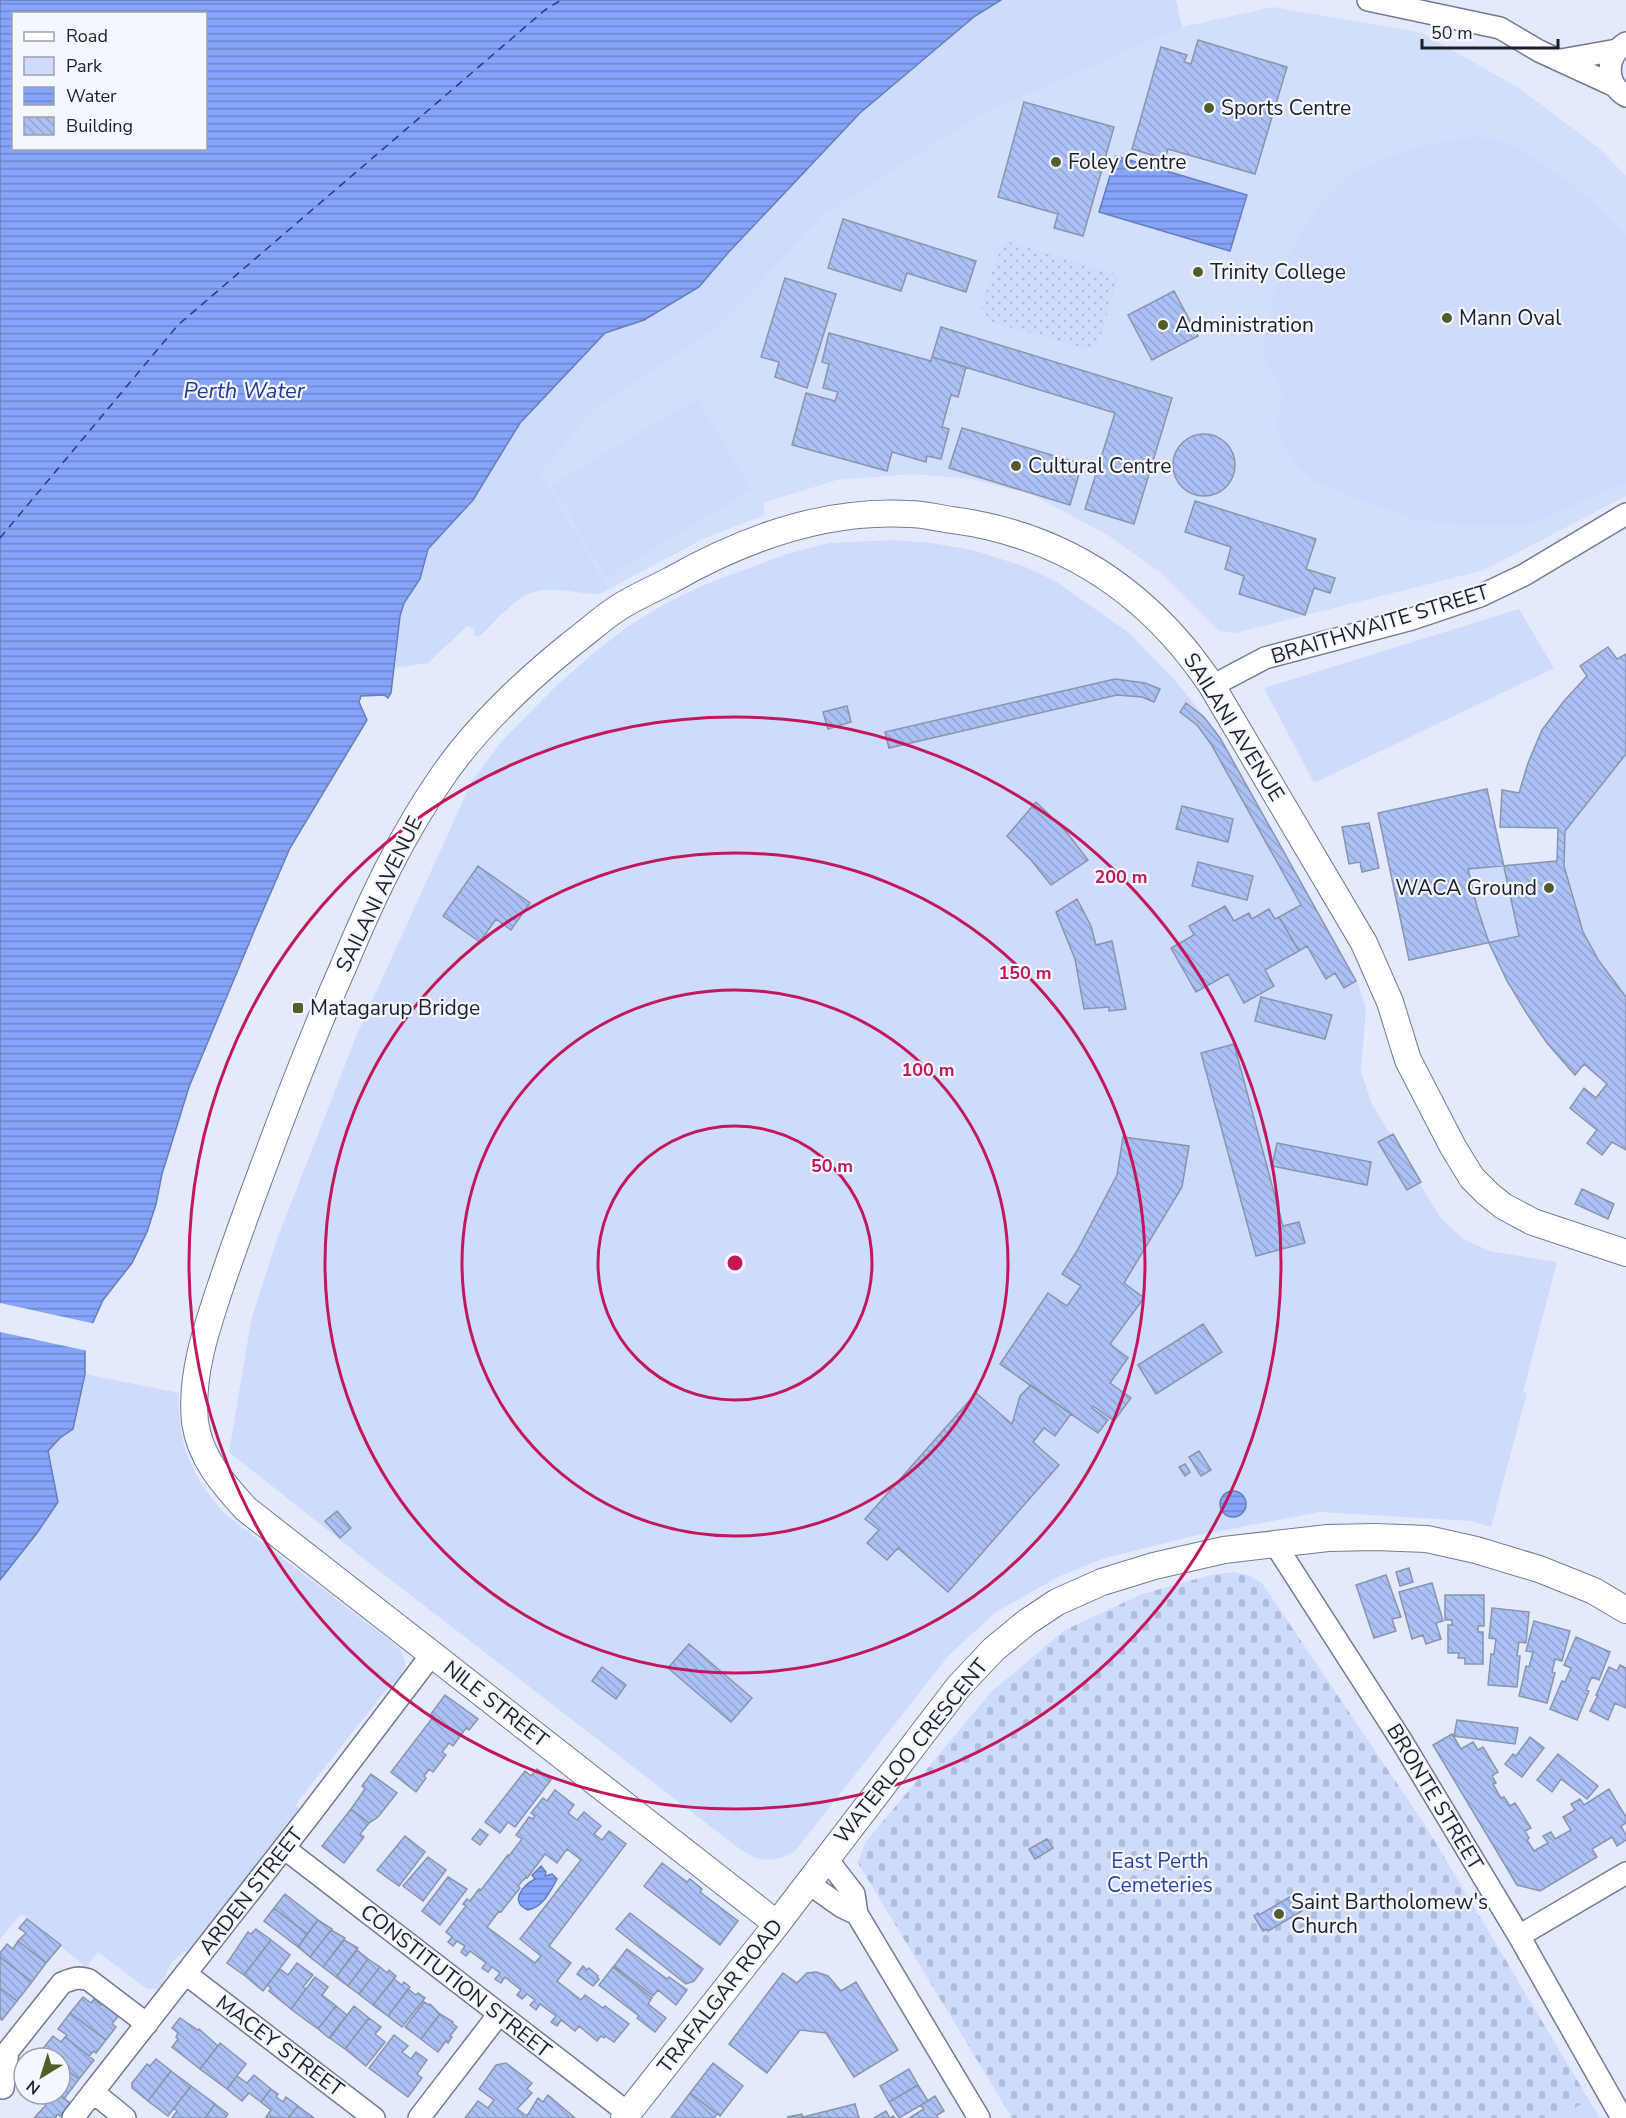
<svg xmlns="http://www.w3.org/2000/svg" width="1626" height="2118" font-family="'Nunito Sans',sans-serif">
<defs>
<pattern id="grass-dots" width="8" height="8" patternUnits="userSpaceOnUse" patternTransform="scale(1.5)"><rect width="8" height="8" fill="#cedbfc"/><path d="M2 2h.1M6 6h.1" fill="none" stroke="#b0bcd8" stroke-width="1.8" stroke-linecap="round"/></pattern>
<pattern id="cemetery-stones" width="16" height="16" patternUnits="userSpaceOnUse" patternTransform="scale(1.5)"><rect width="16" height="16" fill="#cedbfc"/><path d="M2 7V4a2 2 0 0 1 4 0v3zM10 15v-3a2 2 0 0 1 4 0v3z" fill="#b0bcd8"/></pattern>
<pattern id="water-rules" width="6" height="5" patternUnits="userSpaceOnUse" patternTransform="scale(1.5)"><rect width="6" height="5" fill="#86a5fa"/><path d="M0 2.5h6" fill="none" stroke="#6d86ca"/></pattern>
<pattern id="building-back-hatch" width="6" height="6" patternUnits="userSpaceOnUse" patternTransform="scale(1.5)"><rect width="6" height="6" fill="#abc0f4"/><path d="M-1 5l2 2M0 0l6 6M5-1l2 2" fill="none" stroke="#93a5d1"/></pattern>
</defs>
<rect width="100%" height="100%" fill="#e3eafb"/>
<path fill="#d3defa" d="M1273 7 1422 33 1519 88 1599 148 1626 176V496L1484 570 1235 633 1219 631 1161 573 1109 536 1031 494 971 479 911 474 837 480 763 503 765 515 705 538 609 589 539 473 594 409 717 329 824 215 977 117 1182 27Z"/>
<path fill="url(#grass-dots)" d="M1006 241 1119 275 1098 344 1087 349 991 322 981 308 997 258Z"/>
<path fill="url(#cemetery-stones)" d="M1233 1572 1247 1575 1262 1583 1425 1825 1589 2100 1558 2118H1012L858 1863 865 1843 991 1692 1065 1630 1142 1594 1211 1575Z"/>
<path fill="#cedbfc" d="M1001 0H1176L1182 27 977 117 824 215 717 329 594 409 540 473 609 589 601 593 595 594C578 593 561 589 543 590 518 592 497 620 480 636H474V629L467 626 428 663 395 668 400 616 404 603 420 579 428 549 473 500 520 423 605 333 644 320 699 287 727 254 860 113 975 16Z
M1476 137 1507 142 1552 170 1594 202 1626 234V482L1528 525H1466L1413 519 1317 483 1298 467 1279 436 1276 420 1281 406 1282 388 1263 356 1264 340 1274 296 1290 252 1308 221 1332 191 1357 170 1400 153 1440 142Z
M697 399 751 489 606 578 552 485Z
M895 540 931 543 973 550 1023 566 1055 581 1128 632 1173 678 1220 736 1357 981 1366 1008 1361 1072 1372 1104 1440 1217 1462 1238 1489 1251 1557 1262 1523 1392 1527 1393 1491 1527 1471 1521 1320 1512 1193 1536 1102 1559 1058 1577 996 1612 949 1655 795 1851C773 1863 762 1863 741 1850L378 1570 229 1452 251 1321 276 1242 357 1034 472 781 502 741 557 685 595 652 627 627 666 603 706 584 787 554 829 543Z
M1519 609 1554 668 1314 783 1264 688Z
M1608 647 1617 659 1626 654V1150L1612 1142 1602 1155 1587 1143 1597 1130 1570 1108 1584 1088 1596 1097 1607 1083 1584 1064 1575 1075C1541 1036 1510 992 1489 944 1479 920 1474 895 1468 869L1557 860 1558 828 1500 827 1502 790 1519 793C1525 772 1531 750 1542 731 1553 711 1571 693 1586 676L1580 666Z
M85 1374 179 1393C177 1443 191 1477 225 1514L398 1647C413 1667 401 1676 386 1690L295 1805 300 1809 191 1948C171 1961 167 1964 163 1989H147L98 1952 86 1967 21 1914 0 1939V1580L37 1533 52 1475 48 1451 60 1438 73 1429Z
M1589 2100 1600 2118H1558Z"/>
<path fill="url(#water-rules)" stroke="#667dbb" stroke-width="1.5" fill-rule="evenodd" d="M0 0H1001L975 16 860 113 727 254 699 287 644 320 605 333 520 423 473 500 428 549 420 579 404 603 400 616 391 693 388 698 384 695 361 696 359 702 367 720 290 848 255 929 189 1087 162 1174 156 1204 147 1232 132 1263 103 1300 85 1340V1374L73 1429 60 1438 48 1451 58 1502 37 1533 0 1580ZM14 14H206V148H14Z
M1116 156 1247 195 1230 251 1099 212Z
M1220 1504a13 13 0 1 1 26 0a13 13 0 1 1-26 0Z
M541 1866 546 1872 545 1876 552 1874 557 1879C550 1892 543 1907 528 1910 509 1902 522 1886 535 1879L532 1875Z"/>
<path fill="#e3eafb" d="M0 1303 96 1324 88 1341V1351L0 1332Z"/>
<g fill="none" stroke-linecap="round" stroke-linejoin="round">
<path stroke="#213898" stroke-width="1.5" stroke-dasharray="8 6" stroke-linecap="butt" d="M0 538 178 325 545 10 561 0"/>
</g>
<path fill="url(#building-back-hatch)" stroke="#8994ad" stroke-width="1.5" fill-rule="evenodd" d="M1198 40 1287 67 1255 174 1168 149 1165 159 1132 149 1161 47 1187 55 1184 62 1191 64Z
M1024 102 1114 127 1083 236 1054 228 1058 214 998 197Z
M843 219 976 261 966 292 907 273 901 291 828 268Z
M785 278 836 294 807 388 775 377 779 362 761 357Z
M1174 291 1198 336 1152 360 1128 315Z
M941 327 1172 398 1134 524 1085 509 1115 413 932 357Z
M829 333 931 361 932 357 966 367 958 397 951 395 942 427 949 429 941 459 927 456 926 462 892 452 887 471 792 445 806 393 835 401 838 392 823 388 829 364 822 362Z
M962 428 1082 464 1070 505 949 468Z
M1173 465a31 31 0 1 1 62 0a31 31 0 1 1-62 0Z
M1195 501 1316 539 1306 569 1335 578 1330 593 1314 588 1305 615 1239 594 1244 576 1225 569 1231 547 1185 532Z
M1608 647 1617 659 1626 654V754L1565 831 1564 866 1583 932 1599 961 1626 997V1150L1612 1142 1602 1155 1587 1143 1597 1130 1570 1108 1584 1088 1596 1098 1607 1084 1584 1064 1575 1075 1547 1043 1527 1014 1507 981 1489 943 1477 907 1468 869 1557 861 1558 828 1500 827 1502 790 1519 793 1528 763 1542 730 1564 701 1587 676 1580 666Z
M1115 679 1145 683 1160 689 1154 702 1142 697 1117 695 889 748 885 732Z
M1186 703 1204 717 1220 738 1356 981 1344 988 1335 973 1326 979 1307 946 1299 951 1279 917 1301 905 1211 744 1197 725 1180 712Z
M847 706 851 722 828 729 823 712Z
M1487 789 1519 936 1409 960 1378 813Z
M1036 802 1064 829 1088 860 1051 885 1031 860 1007 836Z
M1182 806 1233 819 1228 842 1176 829Z
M1369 823 1379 868 1362 872 1360 862 1349 864 1342 827Z
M1198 862 1253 876 1247 900 1192 886Z
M478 866 530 903 511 930 496 919 480 942 443 916Z
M1077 899 1091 926 1096 945 1112 941 1126 1009 1109 1011V1007L1084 1009 1075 959 1056 912Z
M1225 906 1234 921 1249 913 1252 919 1269 909 1275 919 1279 917 1299 951 1265 970 1274 986 1244 1003 1228 974 1196 992 1171 948 1194 935 1189 926Z
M1261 997 1332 1015 1325 1039 1255 1021Z
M1234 1044 1283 1226 1299 1222 1305 1243 1256 1256 1201 1053Z
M1393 1134 1421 1182 1407 1190 1378 1142Z
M1123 1137 1189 1146 1182 1187 1124 1283 1144 1298 1110 1344 1128 1358 1110 1383 1131 1398 1114 1421 1093 1406 1092 1408 1108 1420 1098 1433 1000 1364 1048 1293 1067 1306 1081 1286 1062 1274 1077 1251 1117 1175Z
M1277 1143 1371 1162 1367 1185 1272 1166Z
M1582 1189 1614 1204 1608 1219 1575 1204Z
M1203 1324 1222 1352 1156 1394 1138 1365Z
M1031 1385 1071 1414 1055 1436 1044 1428 1033 1442 1059 1465 948 1592 898 1548 887 1560 867 1543 879 1530 865 1519 976 1393 1012 1424 1020 1396Z
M1199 1451 1211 1470 1201 1476 1189 1457Z
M1185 1464 1190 1472 1185 1476 1179 1467Z
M337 1511 351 1528 340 1538 325 1521Z
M1409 1568 1413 1582 1400 1586 1396 1572Z
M1386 1575 1401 1617 1392 1619 1396 1631 1374 1638 1356 1585Z
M1432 1583 1443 1621 1436 1623 1441 1639 1426 1644 1423 1635 1412 1639 1399 1592Z
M1445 1595H1484V1626H1478V1632H1483V1664H1465V1658H1458L1459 1653H1448V1625H1452V1620H1445Z
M1492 1608 1529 1612 1526 1643 1519 1642 1517 1656H1520L1517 1687 1488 1685 1491 1654H1494L1496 1639 1489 1638Z
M1534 1621 1570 1631 1562 1661 1555 1659 1552 1672 1555 1673 1547 1703 1519 1696 1526 1666 1529 1667 1533 1652 1526 1651Z
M1576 1637 1610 1652 1599 1680 1592 1677 1586 1690 1589 1691 1577 1720 1550 1709 1562 1681 1565 1682 1571 1668 1564 1665Z
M689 1644 752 1698 731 1722 668 1668Z
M1620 1665 1626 1668V1708L1615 1703 1608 1720 1590 1711 1598 1695H1596L1609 1667 1617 1671Z
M602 1667 626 1685 616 1699 592 1681Z
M445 1695 478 1719 469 1730 466 1728 453 1746 449 1743 442 1752 446 1755 433 1772 429 1769 424 1776 426 1778 416 1792 391 1772 434 1716 431 1714Z
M1457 1720 1518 1728 1515 1744 1454 1736Z
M1452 1734 1461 1749 1473 1742 1478 1750 1483 1747 1498 1772 1492 1776 1496 1783 1493 1784 1501 1798 1504 1797 1510 1806 1515 1803 1531 1828 1525 1831 1529 1838 1527 1840 1534 1851 1548 1843 1543 1836 1551 1832 1555 1839 1571 1830 1563 1817 1575 1810 1571 1804 1580 1799 1584 1805 1609 1789 1626 1817V1823L1621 1826 1626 1835V1840L1617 1846 1612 1837 1592 1849 1597 1857 1540 1891 1517 1885 1433 1745Z
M1530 1737 1544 1748 1522 1777 1505 1764 1513 1754 1516 1756Z
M1558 1754 1598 1786 1587 1799 1561 1779 1552 1792 1537 1780Z
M537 1769 551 1780 515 1827 508 1822 500 1833 485 1822 525 1771 531 1776Z
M371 1774 397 1793 378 1817 369 1823 351 1809 365 1789 362 1786Z
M555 1790 574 1805 568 1813 577 1820 584 1812 601 1826 594 1834 602 1840 609 1831 626 1844 549 1946 571 1963 557 1981 581 2000 585 1995 603 2008 605 2006 629 2024 614 2042 605 2036 604 2038 601 2036 597 2041 579 2026 575 2031 561 2020 557 2026 551 2022 556 2016 540 2004 536 2010 530 2005 535 2000 527 1994 522 1999 517 1995 521 1990 505 1977 501 1983 495 1979 500 1973 492 1967 488 1972 482 1968 486 1963 470 1951 466 1956 461 1952 465 1946 457 1941 453 1946 448 1942 452 1937 446 1932 466 1906 463 1904 467 1899 470 1901 479 1889 481 1890 508 1855 509 1856 522 1839 516 1835 529 1817 533 1819 535 1816 531 1813 543 1798 547 1801ZM567 1849 581 1860 520 1939 541 1956 535 1963 487 1927 499 1911 501 1912 520 1888 518 1886 526 1877 527 1878 545 1854 557 1863Z
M351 1809 369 1823 360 1834 364 1837 344 1863 322 1846Z
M480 1829 488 1835 480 1845 472 1839Z
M405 1836 425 1852 399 1886 377 1870Z
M1047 1839 1053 1848 1035 1859 1029 1849Z
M428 1857 446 1870 423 1901 403 1886Z
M662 1863 687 1882 690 1879 702 1889 700 1892 738 1921 720 1945 644 1886Z
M448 1877 467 1889 440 1925 422 1911Z
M285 1894 318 1920 307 1934 274 1908Z
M1293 1895 1302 1911 1268 1931 1267 1929 1263 1931 1254 1916 1258 1913 1259 1915Z
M274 1908 307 1934 298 1947 264 1921Z
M630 1913 703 1969 694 1981 686 1984 616 1929Z
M27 1919 61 1945 46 1963 18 1941 26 1933 19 1928Z
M318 1920 332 1929 310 1957 298 1947Z
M256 1929 271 1940 244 1975 227 1963 248 1932 251 1934Z
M331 1930 345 1938 323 1967 310 1957Z
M271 1940 290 1955 263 1991 244 1975Z
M344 1940 358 1948 336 1977 323 1967Z
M18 1941 46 1963 32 1982 0 1957V1953L7 1944 13 1949Z
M627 1949 667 1979 669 1977 687 1990 676 2005 658 1990 653 1996 614 1966Z
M357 1950 368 1959 348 1986 336 1977Z
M0 1957 32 1982 17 2001 0 1988Z
M368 1959 380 1967 359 1994 348 1986Z
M297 1963 313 1975 303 1987 306 1989 291 2009 269 1991 271 1988 267 1985 280 1969 288 1975Z
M583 1966 587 1970 589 1968 598 1976 597 1977 599 1979 593 1986 577 1974Z
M380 1967 387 1973 389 1970 396 1976 373 2005 359 1994Z
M613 1967 652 1998 648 2004 666 2018 655 2032 637 2018 639 2016 599 1985Z
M816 1972 828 1976 841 1991 856 1982 898 2050 854 2077 826 2033 800 2030 767 2073 729 2044 783 1973 797 1983 807 1973Z
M315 1977 328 1987 322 1995 336 2006 318 2029 291 2009Z
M394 1979 402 1985 404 1982 410 1987 388 2016 373 2005Z
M0 1988 17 2001 2 2020 0 2019Z
M408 1989 416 1995 418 1993 425 1998 402 2027 388 2016Z
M83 1997 91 2003 94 1999 101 2005 103 2003 119 2015 112 2024 116 2027 106 2040 70 2013Z
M424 2002 429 2005 430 2004 440 2014 421 2039 405 2027Z
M336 2006 347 2015 329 2038 318 2029Z
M354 2006 369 2018 345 2049 330 2038Z
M70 2013 106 2040 96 2053 94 2051 89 2056 65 2037 67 2035 58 2029Z
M440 2014 453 2022 452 2023 457 2027 450 2036 452 2037 448 2043 446 2041 438 2052 421 2039Z
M180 2018 198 2030 199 2029 218 2046 200 2069 172 2047 178 2039 176 2037 178 2033 172 2028Z
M369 2018 381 2027 375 2034 385 2042 366 2066 345 2049Z
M394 2035 408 2046 402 2052 411 2059 416 2052 427 2060 417 2074 422 2078 408 2097 369 2068Z
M53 2036 61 2042 65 2037 94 2060 79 2079 60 2065V2058H51L41 2051Z
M220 2043 246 2064 227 2089 200 2069Z
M156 2059 171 2071 148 2101 132 2088V2083L147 2064 150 2066Z
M506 2063 532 2083 527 2089 532 2093 517 2109 527 2116 538 2098 543 2102 548 2095 575 2118H465L478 2101 488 2108 494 2100 479 2089 496 2065Z
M713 2063 743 2086 720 2116 690 2093Z
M60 2065 79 2079 64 2099 58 2094H60Z
M909 2069 918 2085 889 2102 880 2086Z
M171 2071 191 2086 168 2116 148 2101Z
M254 2075 271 2089 261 2102 249 2093 242 2101 227 2089 237 2076 247 2083Z
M918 2085 928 2101 899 2118 889 2102Z
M191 2086 215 2104 205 2118H172L177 2111 174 2108Z
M271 2089 278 2094 276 2097 283 2102 286 2097 298 2106 288 2118 266 2117 271 2110 261 2102Z
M690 2093 717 2114 714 2118H671Z
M36 2094H58L70 2103 60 2116 58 2114 55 2118H34L46 2105 34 2096Z
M935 2096 944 2111 937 2115 938 2118H909L924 2109 921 2105Z
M215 2104 228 2114 225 2118H205Z
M855 2104 859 2118 787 2117 802 2114 803 2117Z
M298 2106 314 2118H288Z
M886 2111 890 2118 893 2116 895 2118H874Z"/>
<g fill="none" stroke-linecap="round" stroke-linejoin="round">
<defs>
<path id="minor" d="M1368 0 1500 28 1539 51 1615 86
M1626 43C1605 56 1605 84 1626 96
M1561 60 1617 50
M1212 686 1265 658 1412 619 1480 596 1524 575 1626 514
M1275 1544 1401 1740 1519 1936 1622 2118
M284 1848 628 2113
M826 1858 854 1894 857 1914 979 2118
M808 1883 842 1907 857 1914
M1519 1936 1626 1873
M186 1974 374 2118
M3 2088 8 2051 62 1983C72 1979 79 1976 89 1980L147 2024
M73 2118 93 2092
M125 2118 93 2092 312 1812 432 1654
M419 2118 499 2014"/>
<path id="tertiary" d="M777 1924 246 1509C223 1484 200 1458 195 1422 190 1373 208 1324 223 1279 237 1238 252 1197 267 1157 291 1092 316 1028 344 965 372 898 402 834 444 774 479 724 523 683 570 645 586 633 601 619 618 608 635 597 654 589 671 580 743 539 826 509 909 514 924 514 938 518 952 520 1064 535 1150 593 1212 686L1364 943 1390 1002 1408 1060 1453 1147 1472 1178 1487 1193 1503 1206 1533 1222 1626 1253
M624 2118 777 1924 959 1686 994 1649 1027 1622 1057 1602 1102 1582 1154 1566 1224 1550 1328 1538 1375 1537 1427 1539 1476 1550 1539 1569 1594 1591 1626 1610"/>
</defs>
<use href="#minor" stroke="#707a93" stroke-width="24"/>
<use href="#tertiary" stroke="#707a93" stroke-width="28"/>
<use href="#minor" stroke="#fff" stroke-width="21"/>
<use href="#tertiary" stroke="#fff" stroke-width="26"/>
</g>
<g fill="none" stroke="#c2185b" stroke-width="3">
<circle cx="735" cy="1263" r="137"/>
<circle cx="735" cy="1263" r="273"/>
<circle cx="735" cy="1263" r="410"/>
<circle cx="735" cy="1263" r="546"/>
</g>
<g fill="#535c2b" stroke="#f4f7fd" stroke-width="2">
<circle cx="1209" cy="108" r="6"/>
<circle cx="1056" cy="162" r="6"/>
<circle cx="1198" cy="272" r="6"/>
<circle cx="1447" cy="318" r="6"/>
<circle cx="1163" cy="325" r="6"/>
<circle cx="1016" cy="466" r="6"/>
<circle cx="1549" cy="888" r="6"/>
<rect x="292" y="1002" width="12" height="12" rx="3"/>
<circle cx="1279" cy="1914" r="6"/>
</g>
<g text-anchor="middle" stroke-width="4.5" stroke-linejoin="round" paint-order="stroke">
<g font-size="21" fill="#1b1f29" stroke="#f4f7fd" text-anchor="start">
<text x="1221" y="115">Sports Centre</text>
<text x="1068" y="169">Foley Centre</text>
<text x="1210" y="279">Trinity College</text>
<text x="1459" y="325">Mann Oval</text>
<text x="1175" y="332">Administration</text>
<text x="1028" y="473">Cultural Centre</text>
<text x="1537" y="895" text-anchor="end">WACA Ground</text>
<text x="310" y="1015">Matagarup Bridge</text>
<text x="1291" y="1909">Saint Bartholomew's<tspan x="1291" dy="24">Church</tspan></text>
</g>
<g font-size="21" fill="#1b1f29" stroke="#f4f7fd">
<text transform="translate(1380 624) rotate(-17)" y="7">BRAITHWAITE STREET</text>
<text transform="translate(1234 727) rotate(58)" y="7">SAILANI AVENUE</text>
<text transform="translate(379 894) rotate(-64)" y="7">SAILANI AVENUE</text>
<text transform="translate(496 1704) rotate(38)" y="7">NILE STREET</text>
<text transform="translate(911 1751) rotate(-51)" y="7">WATERLOO CRESCENT</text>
<text transform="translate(1435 1797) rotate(59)" y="7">BRONTE STREET</text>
<text transform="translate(251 1891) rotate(-52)" y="7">ARDEN STREET</text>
<text transform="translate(456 1981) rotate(38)" y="7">CONSTITUTION STREET</text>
<text transform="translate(720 1996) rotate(-52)" y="7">TRAFALGAR ROAD</text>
<text transform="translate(280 2046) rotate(37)" y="7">MACEY STREET</text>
</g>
<g font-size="21" fill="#2943a3" stroke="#f4f7fd">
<text x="1160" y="1868">East Perth<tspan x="1160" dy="24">Cemeteries</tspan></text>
</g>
<g font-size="22" font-style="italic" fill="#213898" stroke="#f4f7fd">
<text x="244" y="398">Perth Water</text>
</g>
</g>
<circle cx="735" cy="1263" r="9" fill="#c2185b" stroke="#f4f7fd" stroke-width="3"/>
<g font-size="18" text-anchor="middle" font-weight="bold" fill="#c2185b" stroke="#f4f7fd" stroke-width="4.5" stroke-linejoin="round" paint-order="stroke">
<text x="1121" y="883">200 m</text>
<text x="1025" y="979">150 m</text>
<text x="928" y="1076">100 m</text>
<text x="832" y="1172">50 m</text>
</g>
<rect x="12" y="12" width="195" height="138" fill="#f4f7fd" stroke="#9da1a8" stroke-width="1.5"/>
<rect x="24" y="32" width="30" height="9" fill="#ffffff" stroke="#9da1a8" stroke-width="1.5"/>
<text x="66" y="42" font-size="18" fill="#1b1f29">Road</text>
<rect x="24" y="57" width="30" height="18" fill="#cedbfc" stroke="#9da1a8" stroke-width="1.5"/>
<text x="66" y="72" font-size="18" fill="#1b1f29">Park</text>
<rect x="24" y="87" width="30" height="18" fill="url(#water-rules)" stroke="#9da1a8" stroke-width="1.5"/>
<text x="66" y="102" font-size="18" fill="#1b1f29">Water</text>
<rect x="24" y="117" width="30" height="18" fill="url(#building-back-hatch)" stroke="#9da1a8" stroke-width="1.5"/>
<text x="66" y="132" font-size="18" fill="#1b1f29">Building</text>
<g transform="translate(42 2076) rotate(218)"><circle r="28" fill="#f4f7fd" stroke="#9da1a8" stroke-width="1.5"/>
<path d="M0-4.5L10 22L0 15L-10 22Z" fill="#535c2b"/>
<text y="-9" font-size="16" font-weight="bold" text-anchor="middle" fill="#1b1f29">N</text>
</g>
<path d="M1422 39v9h136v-9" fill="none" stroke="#1b1f29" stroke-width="3"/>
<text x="1431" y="39" font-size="18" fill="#1b1f29" stroke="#f4f7fd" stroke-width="4.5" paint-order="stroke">50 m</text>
</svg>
